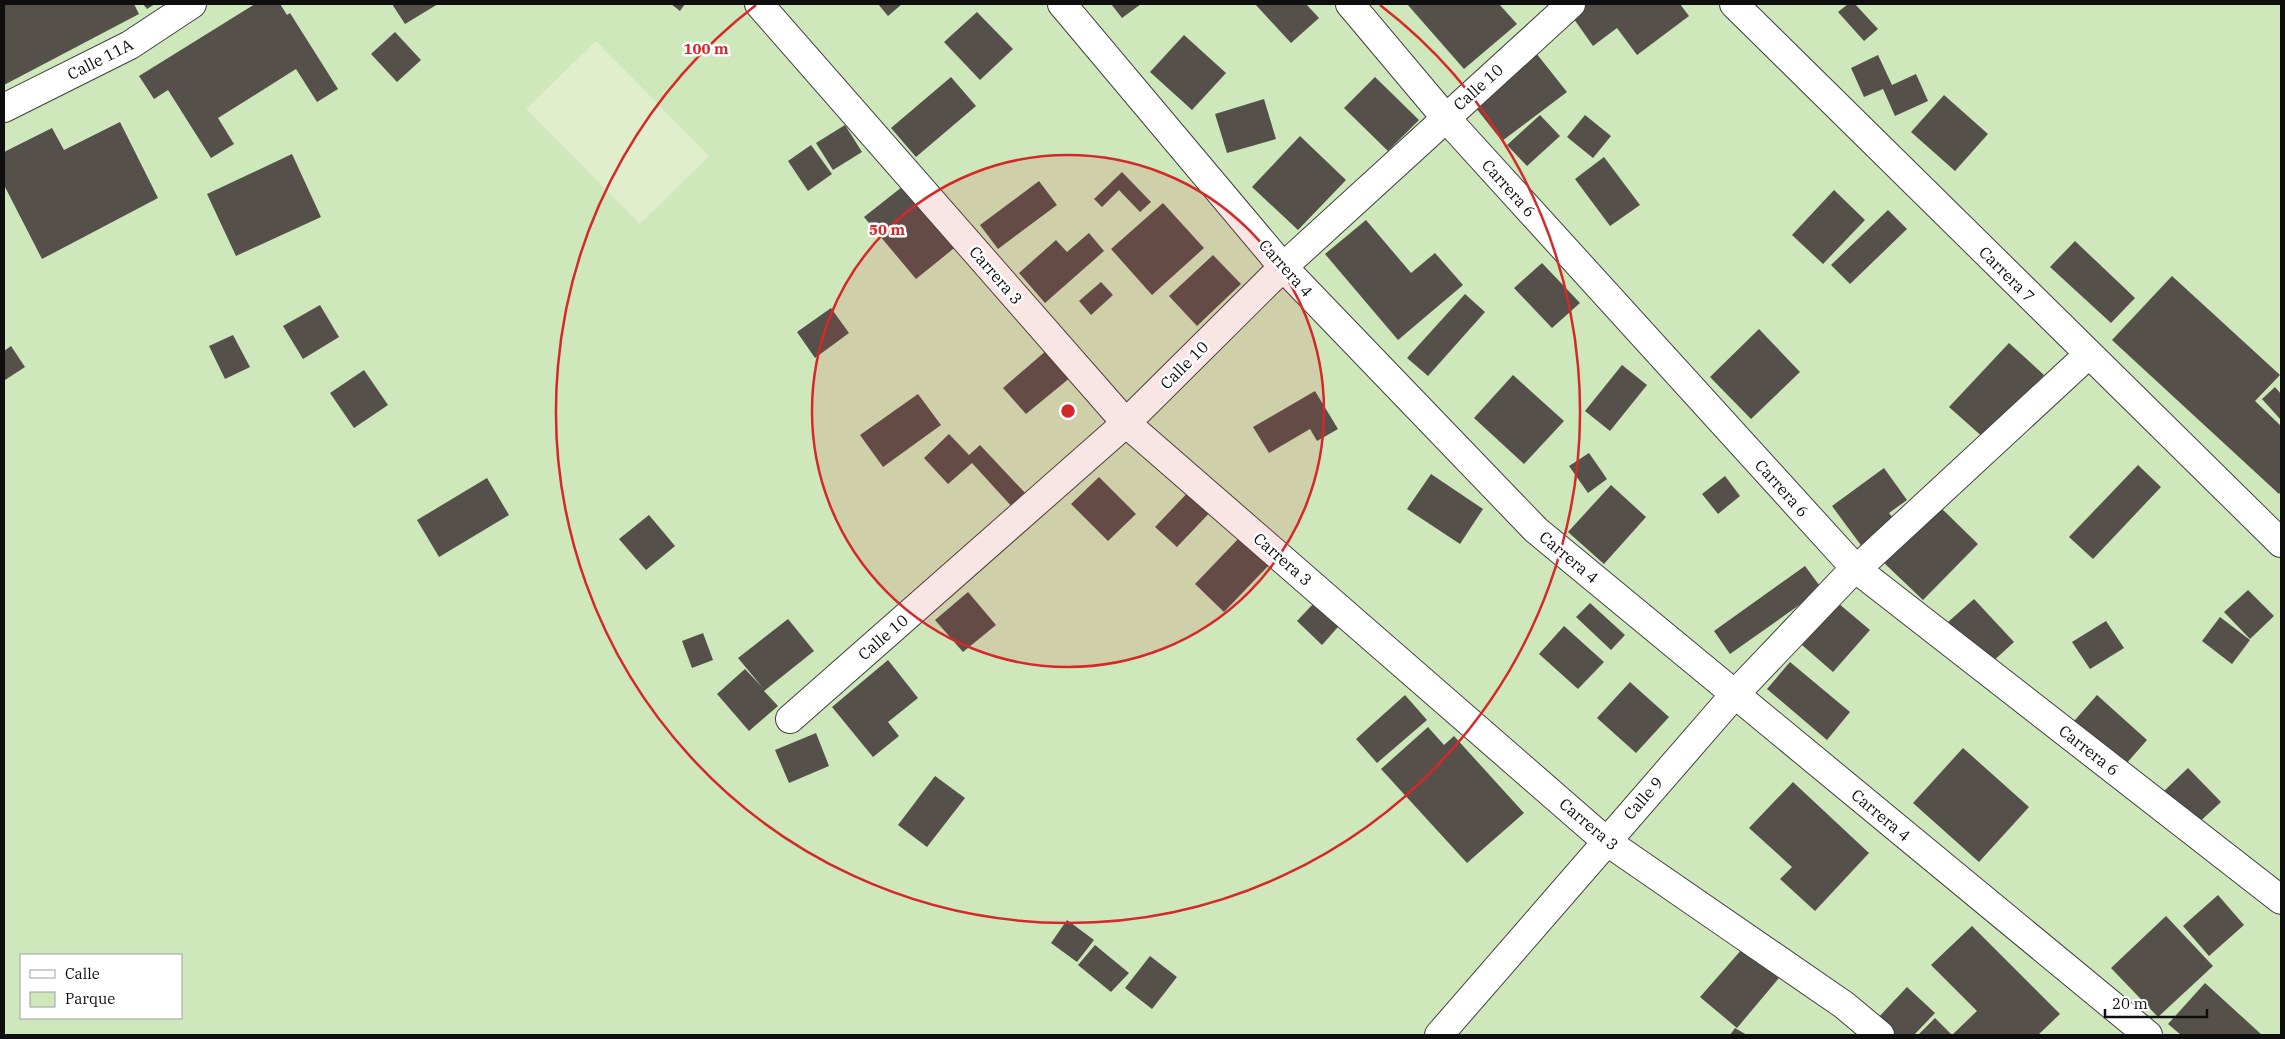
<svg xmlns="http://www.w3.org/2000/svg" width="2285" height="1039" font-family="'IBM Plex Serif',serif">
<rect width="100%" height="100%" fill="#fefcf0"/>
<path fill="#cee7bb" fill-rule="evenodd" d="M4 4H2281V1035H4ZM21 955H181V1018H21Z"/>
<path fill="#e0eecc" d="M596 41 709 156 640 224 526 109Z"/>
<path fill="#56504b" d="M4 4H134L139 14 4 85Z
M143 4H155L147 9Z
M255 4H280L287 15 290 13 338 89 317 102 296 69 218 118 234 144 211 158 168 90 154 99 139 76Z
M392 4H438L405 24Z
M671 4H685L680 11Z
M878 4H902L888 16Z
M1111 4H1141L1122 18Z
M1255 4H1306L1319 18 1291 43Z
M1407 4H1499L1517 24 1464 69Z
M1580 4H1680L1689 16 1637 55 1617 28 1593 46 1569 12Z
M1848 4H1855L1878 29 1864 41 1838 12Z
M977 12 1013 49 980 80 944 42Z
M395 32 421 60 397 82 371 54Z
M1184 35 1226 73 1192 110 1150 72Z
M1536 53 1567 92 1502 141 1472 103Z
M1878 55 1892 85 1916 74 1928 101 1895 116 1883 89 1864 97 1851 68Z
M951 77 976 106 916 157 891 128Z
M1375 77 1419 120 1388 151 1344 108Z
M1944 95 1988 134 1955 171 1911 132Z
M1264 99 1276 139 1227 153 1215 114Z
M1540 115 1560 136 1527 166 1507 145Z
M1585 115 1611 136 1593 158 1567 137Z
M120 122 158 198 42 259 4 185V152L52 128 64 150Z
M845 125 862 152 833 170 816 143Z
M1300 136 1346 180 1298 230 1252 187Z
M811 145 832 174 808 191 788 161Z
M292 154 321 217 236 256 207 194Z
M1604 157 1640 205 1610 226 1575 179Z
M1122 172 1151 202 1140 212 1119 190 1102 207 1094 199Z
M1039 181 1057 205 998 249 980 225Z
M907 183 958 245 916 279 864 217Z
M1834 190 1865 220 1823 264 1792 235Z
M1163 203 1204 248 1152 295 1111 249Z
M1888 210 1907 229 1850 284 1831 265Z
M1366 220 1411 273 1435 253 1463 285 1398 340 1325 254Z
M1089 233 1104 251 1045 303 1019 273 1056 240 1067 252Z
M2075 241 2135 298 2111 323 2050 267Z
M1213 255 1241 284 1197 326 1169 296Z
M1542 263 1580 303 1552 328 1514 288Z
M2172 276 2280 375 2255 401 2281 426V491L2279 494 2112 340Z
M1101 282 1113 295 1091 315 1079 301Z
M1465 294 1485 312 1428 376 1407 358Z
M320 305 339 337 303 359 283 326Z
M831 308 849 333 815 358 797 332Z
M1759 329 1800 372 1751 419 1710 377Z
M233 335 250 367 225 379 209 346Z
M2009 343 2044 375 1985 439 1949 407Z
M11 346 25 367 5 380 4 351Z
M1047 350 1071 377 1026 414 1003 388Z
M1622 365 1647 385 1610 431 1585 411Z
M364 370 388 405 354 428 330 393Z
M1513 375 1564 421 1524 464 1474 418Z
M2275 387 2281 394V420L2262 399Z
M1315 391 1338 429 1317 441 1310 429 1269 453 1253 427Z
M918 394 941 425 883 467 860 435Z
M949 434 969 455 980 445 1028 496 1014 509 972 463 948 484 924 458Z
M1589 453 1607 479 1588 493 1569 466Z
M2138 465 2161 487 2093 559 2069 537Z
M1884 468 1907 500 1889 513 1897 523 1863 548 1832 506Z
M1431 474 1483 509 1460 544 1407 509Z
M1725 476 1740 496 1718 514 1702 494Z
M1099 477 1136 514 1108 541 1071 504Z
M487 478 509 515 439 557 417 520Z
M1195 485 1217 505 1177 547 1155 527Z
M1611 485 1646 517 1604 564 1568 532Z
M1937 504 1978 544 1923 600 1882 561Z
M649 515 675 546 646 570 619 539Z
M1240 537 1269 565 1224 612 1195 584Z
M1805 566 1822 589 1730 654 1714 631Z
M2248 590 2274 616 2250 639 2224 612Z
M968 592 996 625 963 652 935 620Z
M1974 599 2014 642 1989 665 1948 622Z
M1590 603 1625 635 1611 650 1576 617Z
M1838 603 1870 630 1833 672 1802 645Z
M1313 604 1338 627 1322 645 1297 621Z
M2220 617 2250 640 2232 664 2202 641Z
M788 619 814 651 764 691 778 706 749 731 717 694 745 669 763 688 738 658Z
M2106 621 2124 648 2090 669 2072 642Z
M1564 626 1604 662 1578 689 1539 654Z
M703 633 713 660 692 668 682 641Z
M888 660 918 698 888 722 899 736 873 757 832 707Z
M1790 662 1850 712 1827 740 1767 689Z
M1630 682 1669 717 1636 753 1597 718Z
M1405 695 1427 720 1377 763 1356 739Z
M2097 695 2147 740 2118 773 2068 728Z
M1428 727 1444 745 1454 736 1524 813 1467 863 1381 769Z
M816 733 829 766 789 783 775 750Z
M1963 748 2029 807 1979 862 1913 803Z
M2188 768 2221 802 2195 826 2163 792Z
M935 776 965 798 927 847 898 825Z
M1793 782 1869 853 1815 911 1780 879 1792 867 1749 828Z
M2218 895 2244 925 2209 956 2183 926Z
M2166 916 2213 966 2158 1017 2111 968Z
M1067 920 1094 940 1077 962 1051 943Z
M1972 926 2060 1014 2038 1035H1918L1935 1018 1952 1035 1977 1011 1931 965Z
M1095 945 1129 973 1111 992 1078 965Z
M1743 948 1779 978 1737 1028 1700 997Z
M1150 956 1177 977 1152 1009 1125 988Z
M2205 983 2262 1035H2181L2168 1024Z
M1907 987 1935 1013 1914 1035H1892L1876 1020Z
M1735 1028 1747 1035H1730Z"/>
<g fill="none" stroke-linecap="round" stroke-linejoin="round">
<defs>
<path id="street" d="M759 4 1126 423 1606 841 1844 1005 1880 1035
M1062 4 1283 267 1536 530 2148 1035
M1350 4 1445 117 1855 568 2281 900
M1734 4 2281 543
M4 108 130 45 192 4
M790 719 1126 423 1283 267 1571 4
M1439 1035 1735 694 1855 568 1860 566 2089 354"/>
</defs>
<use href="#street" stroke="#414141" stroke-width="30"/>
<use href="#street" stroke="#fff" stroke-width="28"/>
</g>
<circle cx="1068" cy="411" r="256" fill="#d62828" fill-opacity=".12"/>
<g fill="none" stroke="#d62828" stroke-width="2.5">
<circle cx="1068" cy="411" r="256"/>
<path d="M1380 5A512 512 0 1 1 756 5"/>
</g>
<g text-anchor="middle" stroke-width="5" stroke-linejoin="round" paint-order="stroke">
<g font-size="16" fill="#0e0e0e" stroke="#fff">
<text transform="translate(100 59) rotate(-27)" y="6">Calle 11A</text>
<text transform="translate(1478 87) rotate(-42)" y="6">Calle 10</text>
<text transform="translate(1509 188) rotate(48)" y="6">Carrera 6</text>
<text transform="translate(1286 268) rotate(48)" y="6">Carrera 4</text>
<text transform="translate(2007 274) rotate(45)" y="6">Carrera 7</text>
<text transform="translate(996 275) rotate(49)" y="6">Carrera 3</text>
<text transform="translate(1184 365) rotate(-45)" y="6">Calle 10</text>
<text transform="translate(1782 488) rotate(48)" y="6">Carrera 6</text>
<text transform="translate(1569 557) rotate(40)" y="6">Carrera 4</text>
<text transform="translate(1283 559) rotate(41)" y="6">Carrera 3</text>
<text transform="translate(883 637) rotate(-41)" y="6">Calle 10</text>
<text transform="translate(2089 750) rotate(38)" y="6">Carrera 6</text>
<text transform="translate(1643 798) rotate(-49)" y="6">Calle 9</text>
<text transform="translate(1881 815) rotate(40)" y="6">Carrera 4</text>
<text transform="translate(1589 824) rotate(40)" y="6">Carrera 3</text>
</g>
</g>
<circle cx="1068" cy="411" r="8" fill="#d62828" stroke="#fff" stroke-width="2.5"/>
<g font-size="15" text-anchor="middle" font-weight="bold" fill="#d62828" stroke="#fff" stroke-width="5" stroke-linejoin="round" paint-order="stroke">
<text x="706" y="54">100 m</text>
<text x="887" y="235">50 m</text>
</g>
<rect width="2285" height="1039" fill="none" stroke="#0e0e0e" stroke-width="10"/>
<rect x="20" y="954" width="162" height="65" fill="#ffffff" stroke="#9f9f9f"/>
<rect x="30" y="970" width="25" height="8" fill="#ffffff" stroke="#9f9f9f"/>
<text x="65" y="979" font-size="15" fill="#0e0e0e">Calle</text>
<rect x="30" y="992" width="25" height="15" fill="#cee7bb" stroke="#9f9f9f"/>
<text x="65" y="1004" font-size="15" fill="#0e0e0e">Parque</text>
<path d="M2105 1009v8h102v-8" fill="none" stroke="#0e0e0e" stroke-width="2.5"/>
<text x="2112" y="1009" font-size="15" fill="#0e0e0e" stroke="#ffffff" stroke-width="4" paint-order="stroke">20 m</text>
</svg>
